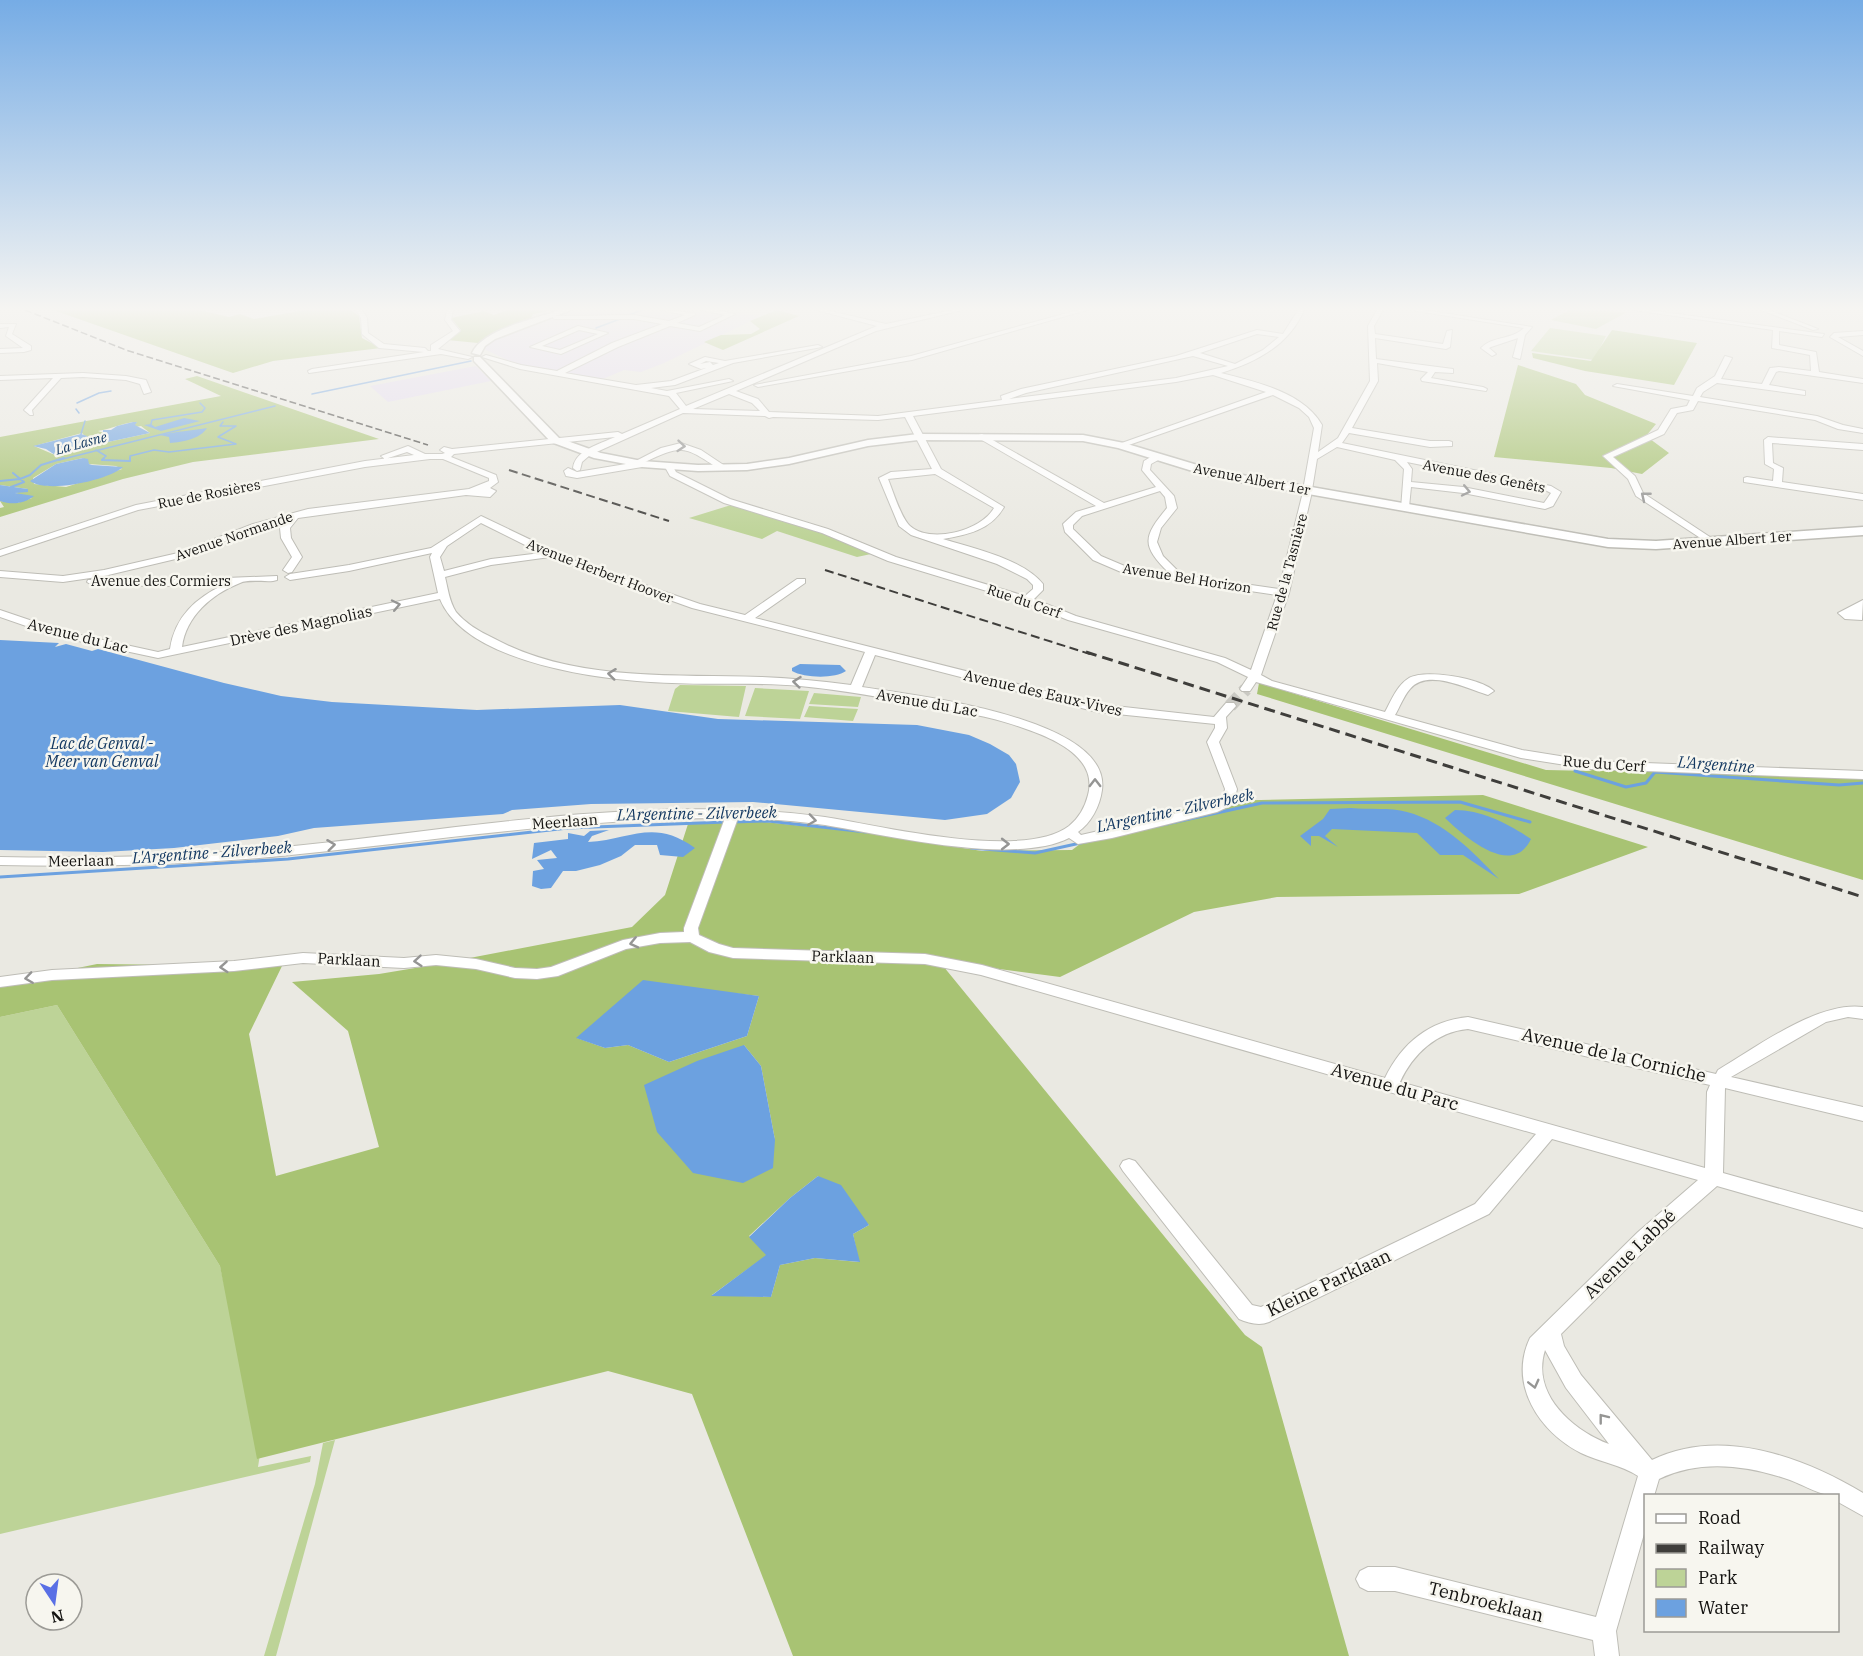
<svg xmlns="http://www.w3.org/2000/svg" width="1863" height="1656" font-family="'IBM Plex Serif',serif">
<rect width="100%" height="100%" fill="#eae9e2"/>
<path fill="#e3daef" d="M573 310H716L761 316 664 363 641 372 624 370 598 381 520 366 484 349V344Z
M476 366 491 381 388 402 370 386Z"/>
<path fill="#bdd397" d="M1569 310 1627 312 1596 329 1551 320Z
M1550 328 1606 336 1594 360 1531 351Z
M731 505 812 529 871 554 857 557 777 531 762 539 689 518Z
M680 685 746 686 739 717 668 711 675 689Z
M755 688 809 691 800 719 745 716Z
M814 693 861 697 858 707 809 704Z
M809 706 858 709 853 721 804 717Z
M57 1005 220 1266 261 1448 258 1467 311 1456 310 1462 0 1534V1017Z
M335 1440 276 1656H264L315 1484 323 1443Z"/>
<path fill="#a8c373" fill-rule="evenodd" d="M53 310H200L229 317 240 314 254 319 305 310H351L359 316 362 338 381 348 273 361 233 373Z
M507 310H554L533 314 531 318 478 343 447 340 461 330 451 318 484 311 494 315Z
M777 310 799 316 723 350 704 342 721 335 751 334 760 329 750 321Z
M1612 330 1697 343 1674 385 1585 371 1533 358 1532 353 1591 361Z
M1518 365 1576 384 1585 395 1656 424 1646 436 1669 453 1642 474 1611 468 1494 457Z
M197 376 379 439 193 462 123 479 0 517V508L4 507 0 501 17 503 32 498 15 493 28 489 0 485V437L221 396 185 379ZM133 422H137L125 429 141 426 150 433 103 443H99L96 439 104 433 98 431C111 429 120 424 133 422ZM82 433 93 445 55 455 34 446ZM83 458 89 464 116 466 122 469 66 487 34 484 33 478 56 464Z
M1259 683 1546 770 1592 771 1580 766 1863 778V880L1257 694Z
M1483 795 1648 847 1519 894 1277 897 1194 912 1060 977 939 961 1245 1335 1262 1347 1349 1656H793L692 1394 608 1371 257 1459 220 1266 57 1005 0 1017V984L97 964 282 966 249 1034 276 1176 379 1147 348 1031 292 982 379 974 433 965 632 927 665 895 688 824 756 821 861 832 982 851 1072 850 1092 835 1214 801ZM704 990 759 996 747 1036 669 1062 628 1045 605 1048 577 1038ZM744 1045 761 1066 775 1140ZM818 1176 869 1225 853 1234 859 1262 815 1258 780 1265 771 1297 712 1295 767 1255 749 1236 790 1198Z"/>
<path fill="#6ca1e0" d="M184 418 200 421 161 431 144 425 151 424 155 427Z
M133 422H137L135 425 150 433 103 443 96 441 95 437 103 434V430H111L117 426Z
M207 428C200 439 183 442 170 443L169 437 160 435C178 431 190 431 207 428Z
M81 434 87 436 93 445 55 455 46 449 33 446Z
M83 458 88 459 89 464 92 465 123 467C109 480 47 494 30 481L56 464Z
M0 485 28 489V492L15 493 34 496C24 504 12 505 0 501Z
M0 640 59 643 55 647 66 644 92 651 98 649 224 683 281 696 332 702 477 710 620 705 718 719 917 725 969 735 990 744 1009 755 1016 764 1020 782 1011 798 987 814 945 820 753 802 591 804 512 810 503 814 314 828 278 836 174 848 103 852 0 850Z
M800 664 840 665 846 671C835 679 804 678 792 671V668Z
M1351 808C1369 810 1390 807 1407 812 1445 822 1473 852 1499 879L1463 855H1440L1417 833 1332 829 1325 836 1338 847 1319 836H1311V846L1300 836 1323 819 1330 809Z
M1455 810C1482 810 1509 824 1531 839 1512 879 1464 836 1445 818Z
M609 830 592 836 588 842C631 840 653 818 695 848L683 857 660 855 657 845H635L621 856 600 865 576 871H563L551 888 541 889 532 886 533 871 544 869 537 860 557 858 551 850 532 859 534 843 568 839V833L584 836 590 831Z
M643 980 759 996 747 1036 669 1062 628 1045 605 1048 576 1038Z
M744 1045 761 1066 775 1140 773 1168 743 1183 693 1173 657 1132 644 1085 697 1061Z
M818 1176 841 1185 869 1225 853 1234 860 1262 815 1258 780 1265 771 1297 711 1296 766 1255 749 1237 790 1198Z"/>
<g fill="none" stroke-linecap="round" stroke-linejoin="round">
<path stroke="#6ca1e0" stroke-width="1.5" d="M629 315 642 310
M596 328 620 319
M312 394 471 361
M77 403 99 393 111 391
M76 409 79 413
M151 424 152 420 202 412 205 408 200 403
M81 434 85 421
M96 450 106 456 102 460
M59 460 275 406
M130 460V456L154 450 169 452 236 444 218 437 236 426H220L223 422"/>
<path stroke="#6ca1e0" stroke-width="2" d="M104 458 102 460 130 461V458
M0 481 20 479 30 475 41 465 64 458
M11 487 24 482 13 473"/>
<path stroke="#6ca1e0" stroke-width="3" d="M1575 771 1626 787 1646 783 1655 772 1839 785 1863 783
M732 822 768 821 866 832
M971 848 1035 853 1262 803 1460 802 1530 822
M0 877 288 859 568 828 726 822"/>
<path stroke="#cac9c3" stroke-width="13" stroke-dasharray="13 6" stroke-linecap="butt" d="M1230 706 1246 689"/>
<defs>
<path id="minor" d="M356 310H362L367 318 368 333 384 344 425 348 428 351H431V345L453 331 445 320 447 310H453L451 320 460 331 438 349 472 357 468 359 441 354 309 373 308 371 312 369 424 352 379 348 362 334 361 318Z
M661 310 695 313V315L677 323 699 327 725 315 701 310H716L735 314 700 331 670 326 618 347 565 373 636 385 671 381 706 368 701 369 689 364 705 357 725 361 818 345 822 347 733 363 675 385 651 388 667 391 729 379 733 381 676 393 686 406 877 326 816 310H826L886 324 952 310H962L876 331 736 391 758 399 769 412 878 416 1002 400 1001 396 1021 389 1176 356 1257 330 1283 334 1298 310H1304C1289 345 1257 362 1221 373 1256 382 1303 392 1322 425L1318 452 1338 438 1370 381 1368 326 1377 310H1383L1374 326 1375 334 1443 344 1447 331 1452 330 1450 347 1446 349 1375 338 1376 359 1453 369V373L1435 372 1431 378 1483 387 1487 389 1486 391 1422 381 1421 379 1428 372 1377 363 1378 381 1352 428 1430 441H1449L1452 442V446L1430 447 1349 433 1342 443 1551 486 1561 492 1553 506 1545 509 1463 493 1411 487 1409 507 1401 509 1404 469 1395 460 1337 447 1317 459 1311 496 1289 593 1261 675 1272 681 1385 712C1391 701 1397 685 1409 678 1426 669 1480 678 1494 691L1488 695C1467 689 1428 668 1410 689 1403 697 1400 707 1395 715L1522 750 1591 761 1863 771V779L1591 769 1521 758 1256 682 1250 691H1242L1240 689 1248 677 1217 662 1068 620 1023 602 888 561 822 533 724 503 670 476 665 467 672 465 676 472 730 499 828 529 896 557 1025 596 1033 589V585L1027 579 997 564 911 535 899 526 879 478 891 472 932 469 905 417 878 420 773 417 769 418 765 416 683 413 590 455 582 462 580 470 577 471 573 468C575 450 600 444 615 437L454 454 451 457 496 475 498 482 490 488 496 491 490 497 466 495 298 518 290 528 291 538 302 557 292 572 288 573 283 570 292 557 281 538 280 528 285 521 259 528 184 557 104 576 63 582 0 577V571L63 576 104 570 178 553 253 524 308 509 469 489 489 481V478L443 459H430L365 467 138 510 0 556V550L136 505 365 461 414 455 407 452 385 459 381 456 408 446 425 454H442L445 453 440 450 444 447 452 449 618 432 622 434 680 409 669 396 520 369 482 357 486 355 521 365 557 371 612 343 662 324 634 319H554L552 316 634 315 669 321 685 315ZM1257 334 1279 337 1263 350 1235 364 1200 353ZM1193 356 1228 366 1176 378 1009 399 1026 393ZM706 361 719 363 713 365 710 362 700 364ZM1213 375 1266 392 1116 445 1123 447 1273 395 1299 408 1309 417 1314 428 1302 496 1279 589 1182 575 1163 556 1157 542 1161 528 1177 508 1174 496 1150 470 1151 464 1160 459V455H1154L1144 461 1142 470 1156 487 1104 503 982 434 975 436 1096 506 1076 512 1063 524 1065 532 1093 560 1121 572 1277 595 1251 670 1225 658 1076 616 1034 599 1043 590V584C1023 559 973 548 943 539 967 535 991 530 1004 507L941 469 913 416 1176 382ZM729 394 752 403 760 411 693 409ZM1407 462 1545 490 1551 493 1544 503 1463 487 1411 482 1412 469ZM935 474 994 508C981 531 930 544 910 526 901 518 893 491 888 479ZM1160 491 1165 497 1167 508C1143 537 1141 545 1169 573L1127 567 1101 556 1073 529V525L1082 516Z
M1078 310H1087L912 360 758 387 754 385 911 356Z
M1410 310H1424L1532 327 1525 335 1520 359 1513 357 1518 338 1491 347 1489 348 1496 354 1492 356 1481 348C1492 336 1512 340 1524 328Z
M1633 310H1648L1824 334 1822 337 1779 331V345L1816 352 1819 372 1863 379V383L1779 371 1776 372 1769 385 1805 391V395L1717 383 1703 392 1700 397 1817 416 1843 425 1863 429V433L1838 429 1815 420 1698 401 1693 410 1677 413 1664 434 1613 457 1635 476 1643 493 1716 541 1708 543 1636 496 1628 479 1603 456 1658 430 1671 409 1687 406 1690 400 1613 386 1617 384 1693 396 1697 388 1715 376 1725 356 1732 358 1721 379 1762 384 1770 368 1779 367 1811 371 1810 355 1772 348 1773 330Z
M1761 310H1769L1818 329 1813 330Z
M0 324H16L12 334 31 346V350L24 352 0 353V349L23 348 6 336 9 327 0 328Z
M578 326 608 333 561 354 530 347ZM579 330 598 334 560 350 542 346Z
M1863 331V335L1838 337 1863 351V356L1830 337 1834 333Z
M83 373 126 376 146 380 151 392 144 394 140 384 126 380 83 377 61 378 32 410 33 415H30L24 410 53 378 0 380V376Z
M1768 437 1863 444V450L1772 443 1773 463 1783 468 1782 482 1863 494V500L1744 482V478L1747 477 1773 481 1774 469 1765 464 1764 440Z
M681 443 701 450 728 468 721 470C685 447 684 443 645 462L646 464 642 467 577 478 566 476 564 471 568 468 577 472 632 463 661 448Z
M481 516 573 560 700 604 745 615 797 579H805V583L755 618 1097 704 1214 717 1226 703H1234L1236 706 1226 717 1227 728 1219 742 1237 789 1234 804 1217 812 1112 838 1078 844 1069 838C1014 866 885 835 825 825 796 821 767 819 738 818L698 928 699 935 719 944 733 948 925 954 982 965 1385 1078C1402 1043 1429 1021 1468 1017L1716 1074 1718 1070C1757 1047 1818 1001 1863 1007V1019L1848 1017 1826 1022 1731 1077 1863 1107V1121L1725 1088 1723 1173 1863 1212V1228L1717 1186 1652 1243 1561 1334 1564 1346 1581 1375 1652 1460C1720 1427 1801 1456 1863 1493V1516L1838 1502V1496C1820 1496 1806 1486 1790 1480 1747 1465 1700 1459 1659 1479L1654 1496H1646V1527L1616 1631 1619 1656H1595L1593 1640 1395 1591H1368L1360 1587 1356 1579 1360 1571 1368 1567H1395L1596 1617 1638 1476C1622 1465 1599 1462 1581 1453 1539 1432 1508 1384 1530 1338L1638 1232 1698 1180 1552 1139 1489 1214 1269 1322C1259 1326 1249 1323 1239 1319L1123 1171 1120 1166 1123 1161 1129 1159 1135 1161 1252 1305 1261 1307 1475 1204 1536 1134 981 975 925 964 733 958 709 952 690 942 660 943 626 949 558 976 537 979 515 978 476 969 436 965 404 968 303 963 234 971 52 980 0 987V977L52 970 234 961 303 953 404 958 436 955 476 959 515 968 537 969 551 967 623 940 660 933 684 932V928L725 818C568 818 414 844 259 858 173 865 86 867 0 865V857C98 859 196 856 294 846 449 830 605 802 761 811 783 812 804 814 825 817 882 826 1023 861 1069 826 1079 818 1085 807 1088 795 1098 758 1055 739 1026 729 994 717 961 712 928 706 885 698 843 690 800 686 758 682 715 685 672 683 608 681 467 665 440 599L158 658 55 636 0 617V610L62 631 158 652 170 649C175 616 196 598 225 584L179 586 92 585 87 582 88 580H179L277 576V580L273 581C264 582 248 579 240 583 212 594 186 616 182 647L438 593 430 557 432 553 349 571 290 580 285 577 290 574 349 565 431 548ZM481 523 541 553 491 559 444 571 440 557 447 546ZM550 557 692 608 865 652 851 685C821 681 791 678 761 677 671 674 574 682 493 638 480 632 465 623 456 612 449 601 448 589 445 577L491 565ZM875 655 1097 712 1215 724V728L1207 742 1225 789 1223 799 1207 806 1081 835 1078 832C1091 823 1100 806 1102 790 1112 717 912 695 862 687ZM1468 1029 1710 1085 1707 1092 1705 1168 1400 1082C1413 1054 1436 1032 1468 1029ZM1545 1350 1566 1388 1609 1444C1572 1430 1531 1394 1545 1350Z
M1863 600 1862 620 1845 619 1838 613Z"/>
<path id="major" d="M560 310H571L495 339 485 346 480 355 472 353C483 329 535 319 560 310Z
M474 357H480L559 438 601 453 642 461 698 465 747 464 789 458 868 440 918 434 1083 435 1124 443 1214 470 1608 539 1656 541 1863 527V535L1656 549 1608 547 1212 477 1118 448 1083 441 918 440 868 446 789 464 747 470 698 471 642 467 594 458 551 442 474 361Z"/>
</defs>
<use href="#minor" stroke="#bebdb6" stroke-width="2"/>
<use href="#major" stroke="#bebdb6" stroke-width="3"/>
<use href="#minor" fill="#fff" fill-rule="evenodd"/>
<use href="#major" fill="#fff" fill-rule="evenodd"/>
<path stroke="#3f3e3b" stroke-width="1.5" stroke-dasharray="7 3" stroke-linecap="butt" d="M25 310 126 350 428 445"/>
<path stroke="#3f3e3b" stroke-width="2" stroke-dasharray="9 4.5" stroke-linecap="butt" d="M509 470 669 521
M825 570 1090 654"/>
<path stroke="#3f3e3b" stroke-width="3" stroke-dasharray="11 6" stroke-linecap="butt" d="M1086 652 1863 897"/>
</g>
<defs><path id="oneway-chevron" d="M-2-3.5L2.5 0L-2 3.5" fill="none" stroke-width="1.6" stroke-linecap="round" stroke-linejoin="round" transform="scale(1.5)"/></defs>
<g stroke="#959594">
<use href="#oneway-chevron" transform="translate(681 446) rotate(5)"/>
<use href="#oneway-chevron" transform="translate(1466 491) rotate(12)"/>
<use href="#oneway-chevron" transform="translate(1645 496) rotate(-141)"/>
<use href="#oneway-chevron" transform="translate(396 605) rotate(-12)"/>
<use href="#oneway-chevron" transform="translate(612 674) rotate(-173)"/>
<use href="#oneway-chevron" transform="translate(797 682) rotate(-174)"/>
<use href="#oneway-chevron" transform="translate(1095 783) rotate(-90)"/>
<use href="#oneway-chevron" transform="translate(812 820) rotate(8)"/>
<use href="#oneway-chevron" transform="translate(1005 844)"/>
<use href="#oneway-chevron" transform="translate(331 845) rotate(-7)"/>
<use href="#oneway-chevron" transform="translate(634 943) rotate(167)"/>
<use href="#oneway-chevron" transform="translate(418 961) rotate(175)"/>
<use href="#oneway-chevron" transform="translate(224 967) rotate(176)"/>
<use href="#oneway-chevron" transform="translate(29 978) rotate(172)"/>
<use href="#oneway-chevron" transform="translate(1534 1384) rotate(76)"/>
<use href="#oneway-chevron" transform="translate(1603 1418) rotate(-128)"/>
</g>
<linearGradient id="sky" x2="0" y2="1"><stop stop-color="#76ace5"/><stop offset="0.57" stop-color="#f6f5f2"/><stop offset="1" stop-color="#f6f5f2" stop-opacity="0"/></linearGradient>
<rect width="1863" height="542" fill="url(#sky)"/>
<g text-anchor="middle" stroke-width="5" stroke-linejoin="round" paint-order="stroke">
<g font-size="14" font-style="italic" fill="#143962" stroke="#f7f6ef">
<text transform="translate(81 443) rotate(-15)" y="5">La Lasne</text>
</g>
<g font-size="14" fill="#141311" stroke="#f7f6ef">
<text transform="translate(1484 476) rotate(11)" y="5">Avenue des Genêts</text>
<text transform="translate(1252 479) rotate(11)" y="5">Avenue Albert 1er</text>
<text transform="translate(209 494) rotate(-11)" y="5">Rue de Rosières</text>
<text transform="translate(234 536) rotate(-19)" y="5">Avenue Normande</text>
<text transform="translate(1732 540) rotate(-4)" y="5">Avenue Albert 1er</text>
<text transform="translate(600 571) rotate(21)" y="5">Avenue Herbert Hoover</text>
<text transform="translate(1287 572) rotate(-75)" y="5">Rue de la Tasnière</text>
<text transform="translate(1187 578) rotate(9)" y="5">Avenue Bel Horizon</text>
<text x="161" y="586">Avenue des Cormiers</text>
<text transform="translate(1024 601) rotate(19)" y="5">Rue du Cerf</text>
</g>
<g font-size="15" fill="#141311" stroke="#f7f6ef">
<text transform="translate(301 626) rotate(-12)" y="5">Drève des Magnolias</text>
<text transform="translate(78 636) rotate(14)" y="5">Avenue du Lac</text>
<text transform="translate(1043 693) rotate(13)" y="5">Avenue des Eaux-Vives</text>
<text transform="translate(927 703) rotate(10)" y="5">Avenue du Lac</text>
<text transform="translate(1604 764) rotate(4)" y="5">Rue du Cerf</text>
<text transform="translate(565 822) rotate(-4)" y="5">Meerlaan</text>
<text transform="translate(81 861) rotate(-1)" y="5">Meerlaan</text>
<text transform="translate(843 957) rotate(2)" y="5">Parklaan</text>
<text transform="translate(349 960) rotate(3)" y="5">Parklaan</text>
</g>
<g font-size="16" font-style="italic" fill="#143962" stroke="#f7f6ef">
<text x="102" y="749">Lac de Genval -<tspan x="102" dy="18">Meer van Genval</tspan></text>
<text transform="translate(1716 764) rotate(4)" y="6">L'Argentine</text>
<text transform="translate(1175 810) rotate(-12)" y="6">L'Argentine - Zilverbeek</text>
<text transform="translate(697 813) rotate(-1)" y="6">L'Argentine - Zilverbeek</text>
<text transform="translate(212 852) rotate(-4)" y="6">L'Argentine - Zilverbeek</text>
</g>
<g font-size="18" fill="#141311" stroke="#f7f6ef">
<text transform="translate(1614 1055) rotate(13)" y="6">Avenue de la Corniche</text>
<text transform="translate(1395 1087) rotate(16)" y="6">Avenue du Parc</text>
<text transform="translate(1630 1254) rotate(-44)" y="6">Avenue Labbé</text>
<text transform="translate(1329 1283) rotate(-25)" y="6">Kleine Parklaan</text>
<text transform="translate(1486 1602) rotate(14)" y="6">Tenbroeklaan</text>
</g>
</g>
<rect x="1644" y="1494" width="195" height="138" fill="#f7f6ef" stroke="#9c9b96" stroke-width="1.5"/>
<rect x="1656" y="1514" width="30" height="9" fill="#ffffff" stroke="#9c9b96" stroke-width="1.5"/>
<text x="1698" y="1524" font-size="18" fill="#141311">Road</text>
<rect x="1656" y="1544" width="30" height="9" fill="#3f3e3b" stroke="#9c9b96" stroke-width="1.5"/>
<text x="1698" y="1554" font-size="18" fill="#141311">Railway</text>
<rect x="1656" y="1569" width="30" height="18" fill="#bdd397" stroke="#9c9b96" stroke-width="1.5"/>
<text x="1698" y="1584" font-size="18" fill="#141311">Park</text>
<rect x="1656" y="1599" width="30" height="18" fill="#6ca1e0" stroke="#9c9b96" stroke-width="1.5"/>
<text x="1698" y="1614" font-size="18" fill="#141311">Water</text>
<g transform="translate(54 1602) rotate(167)"><circle r="28" fill="#f7f6ef" stroke="#9c9b96" stroke-width="1.5"/>
<path d="M0-4.5L10 22L0 15L-10 22Z" fill="#596fe5"/>
<text y="-9" font-size="16" font-weight="bold" text-anchor="middle" fill="#141311">N</text>
</g>
</svg>
